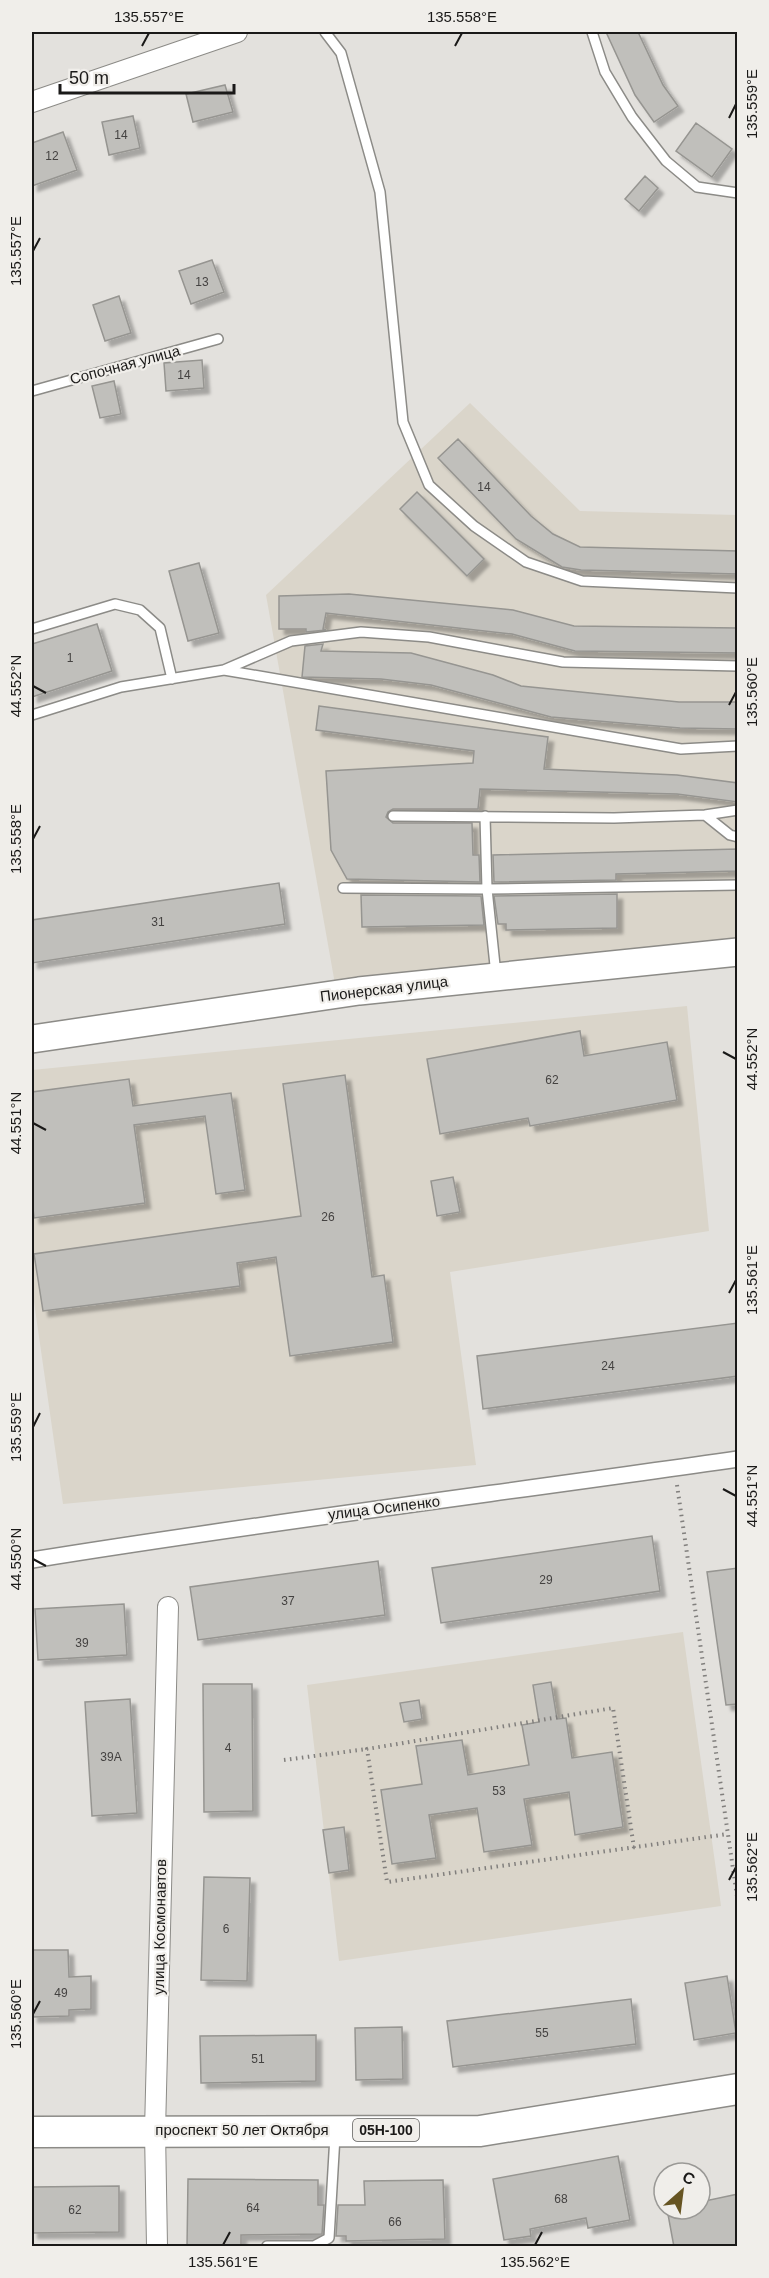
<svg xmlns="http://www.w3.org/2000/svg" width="769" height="2278" font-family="Helvetica,sans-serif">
<defs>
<filter id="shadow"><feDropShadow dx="5.5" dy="5.5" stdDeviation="1.5" flood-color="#0004"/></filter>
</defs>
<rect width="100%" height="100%" fill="#e3e1dd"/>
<path fill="#dad5ca" d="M470 403 580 511 737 515V941L335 984 266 595Z
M687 1006 709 1231 450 1272 476 1465 63 1504 32 1288V1070Z
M683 1632 721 1906 339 1961 307 1685Z"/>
<path fill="#c0bfbb" stroke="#969591" stroke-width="1.5" filter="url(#shadow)" d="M606 32H638L663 85 678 106 654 122 635 95Z
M225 85 233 112 193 122 186 94Z
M133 116 140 148 109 155 102 122Z
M696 123 732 149 712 177 676 151Z
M63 132 77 170 32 186V143Z
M645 176 658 188 639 211 625 199Z
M212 260 224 292 191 304 179 271Z
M119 296 131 333 105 341 93 305Z
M202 360 204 388 166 391 164 363Z
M114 381 121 414 100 418 92 386Z
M458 439 531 516 553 534 580 547 738 551V574L581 570 562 567 516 539 438 458Z
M417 492 484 559 467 576 400 509Z
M199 563 219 633 188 641 169 571Z
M349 594 513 610 574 626 738 628V653L575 651 512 634 326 613 323 629 326 630 306 632V629H279V596Z
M97 624 112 671 32 697V644Z
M323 644 321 651 411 653 493 675 521 686 679 702H738V729L680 728 551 717 431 685 381 679 302 677 305 646Z
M319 706 548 737 544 769 677 775 738 783V802L677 794 480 789 478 809H393L388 812 386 817 393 823H472L473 855H479L480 882 347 879 331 850 326 771 473 763 474 751 316 730Z
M738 849V871L616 874V880L494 882 493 855Z
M279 883 285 924 32 963V920Z
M617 894V928L506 930V924H498L494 896Z
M361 895 481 896 484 925 362 927Z
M580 1031 584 1056 667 1042 677 1100 530 1126 528 1118 440 1134 427 1059Z
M345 1075 372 1277 384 1275 393 1342 290 1356 276 1257 237 1263 240 1286 43 1311 34 1254 301 1216 283 1084Z
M129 1079 133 1106 231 1093 245 1190 216 1194 205 1116 134 1125 145 1203 34 1218 32 1199V1092Z
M453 1177 460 1212 437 1216 431 1181Z
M738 1323V1376L483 1409 477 1356Z
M652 1536 660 1591 441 1623 432 1568Z
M378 1561 385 1615 198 1640 190 1587Z
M738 1568V1704L726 1705 707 1572Z
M124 1604 127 1655 38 1660 35 1609Z
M551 1682 557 1719 566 1718 572 1758 612 1752 623 1827 575 1835 569 1792 524 1799 532 1845 484 1852 477 1808 429 1815 436 1858 392 1864 381 1790 422 1784 416 1746 462 1740 468 1775 529 1765 522 1725 539 1722 533 1685Z
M203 1684H252L253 1811 204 1812Z
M130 1699 137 1813 92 1816 85 1702Z
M419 1700 422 1719 404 1722 400 1703Z
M344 1827 349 1870 329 1873 323 1830Z
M204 1877 250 1878 247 1981 201 1980Z
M32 1950H68L69 1977 91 1976V2009L69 2010V2016L32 2017Z
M727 1976 736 2033 694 2040 685 1983Z
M631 1999 636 2044 453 2067 447 2021Z
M402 2027 403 2079 356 2080 355 2028Z
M316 2035V2081L201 2083 200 2036Z
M618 2156 630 2220 588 2228 586 2218 530 2229 531 2236 504 2240 493 2179Z
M188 2179 318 2180V2205H324L322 2234 241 2235V2247H187Z
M443 2180 445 2239 346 2241V2236H336L338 2205H365L364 2181Z
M119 2186V2232L32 2233V2187Z
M738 2194V2247H674L667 2209H700V2202Z"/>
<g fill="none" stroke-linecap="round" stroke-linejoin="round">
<defs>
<path id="service" d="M325 32 341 53 380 192 403 422 429 485 474 526 526 562 582 581 738 588
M592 32 605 72 632 117 666 161 697 187 738 193
M32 391 218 339
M32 629 115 604 140 610 160 628 172 679
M224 670 291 641 361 632 429 637 563 662 738 666
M32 715 121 687 224 670 681 749 738 746
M705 815 730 835 738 837
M393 816 614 818 705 815 738 810
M485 816 487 889 496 975
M343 888 487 889 738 885
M267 2246H314L329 2238 335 2136"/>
<path id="pedestrian" d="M32 1560C266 1522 502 1493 738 1459"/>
<path id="minor" d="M32 102 237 32
M157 2246 155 2131 168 1607"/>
<path id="secondary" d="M32 1039 359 991 738 952"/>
<path id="primary" d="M32 2132 480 2131 738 2089"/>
</defs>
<use href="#service" stroke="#8c8b87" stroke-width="12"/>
<use href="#pedestrian" stroke="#8c8b87" stroke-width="18"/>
<use href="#minor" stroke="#8c8b87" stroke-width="22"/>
<use href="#secondary" stroke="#8c8b87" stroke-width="30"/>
<use href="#primary" stroke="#8c8b87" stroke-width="33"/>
<path stroke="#817f7d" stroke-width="4" stroke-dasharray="1.5 4.5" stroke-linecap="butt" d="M677 1485 738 1903
M284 1760 367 1749
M634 1848 613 1708 367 1749 387 1882 728 1834"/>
<use href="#service" stroke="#fff" stroke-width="9"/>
<use href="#pedestrian" stroke="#fff" stroke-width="15"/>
<use href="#minor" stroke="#fff" stroke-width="20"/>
<use href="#secondary" stroke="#fff" stroke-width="27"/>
<use href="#primary" stroke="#fff" stroke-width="30"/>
</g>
<path fill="none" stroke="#1a1918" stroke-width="2" d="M142 46 149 33M455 46 462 33M729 118 736 104M33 251 40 238M33 686 46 693M729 705 736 692M33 839 40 826M723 1052 736 1059M33 1123 46 1130M729 1293 736 1280M33 1427 40 1413M723 1489 736 1496M33 1559 46 1566M729 1880 736 1867M33 2014 40 2001M223 2245 230 2232M535 2245 542 2232"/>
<g text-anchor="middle" stroke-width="4.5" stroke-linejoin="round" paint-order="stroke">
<g font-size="12" fill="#444241">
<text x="121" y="139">14</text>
<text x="52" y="160">12</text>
<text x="202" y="286">13</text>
<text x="184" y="379">14</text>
<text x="484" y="491">14</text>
<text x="70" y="662">1</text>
<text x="158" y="926">31</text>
<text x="552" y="1084">62</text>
<text x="328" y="1221">26</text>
<text x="608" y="1370">24</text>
<text x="546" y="1584">29</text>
<text x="288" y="1605">37</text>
<text x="82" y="1647">39</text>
<text x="228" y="1752">4</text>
<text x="111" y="1761">39А</text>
<text x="499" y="1795">53</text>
<text x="226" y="1933">6</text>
<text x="61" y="1997">49</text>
<text x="542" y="2037">55</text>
<text x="258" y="2063">51</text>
<text x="561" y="2203">68</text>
<text x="253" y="2212">64</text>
<text x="75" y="2214">62</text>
<text x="395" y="2226">66</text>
</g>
<rect fill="#f0eeea" stroke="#5a5957" stroke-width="1.5" x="353" y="2119" width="66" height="22" rx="4.5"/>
<g font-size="14" font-weight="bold" fill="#1a1918">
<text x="386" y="2135">05Н-100</text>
</g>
<g font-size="15" fill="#1a1918" stroke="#f0eeea">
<text transform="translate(125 365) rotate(-15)" y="5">Сопочная улица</text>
<text transform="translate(384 989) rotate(-7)" y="5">Пионерская улица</text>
<text transform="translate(384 1508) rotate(-7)" y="5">улица Осипенко</text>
<text transform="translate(160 1927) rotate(-89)" y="5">улица Космонавтов</text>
<text x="242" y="2135">проспект 50 лет Октября</text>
</g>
</g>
<rect width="769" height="2278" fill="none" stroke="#f0eeea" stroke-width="66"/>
<g transform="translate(682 2191) rotate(28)"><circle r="28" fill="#f0eeea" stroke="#9a9996" stroke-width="1.5"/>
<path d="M0-4.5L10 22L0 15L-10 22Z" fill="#665422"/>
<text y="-9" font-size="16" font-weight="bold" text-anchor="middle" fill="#1a1918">С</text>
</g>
<path d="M60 84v9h174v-9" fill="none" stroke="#1a1918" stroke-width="3"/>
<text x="69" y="84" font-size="18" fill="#1a1918" stroke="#f0eeea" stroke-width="4.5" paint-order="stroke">50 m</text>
<rect x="33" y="33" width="703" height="2212" fill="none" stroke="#1a1918" stroke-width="2"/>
<g font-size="15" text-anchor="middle" fill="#1a1918">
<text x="149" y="22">135.557°E</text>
<text x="462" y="22">135.558°E</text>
<text transform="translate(752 104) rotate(-90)" y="5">135.559°E</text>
<text transform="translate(16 251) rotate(-90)" y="5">135.557°E</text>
<text transform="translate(16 686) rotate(-90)" y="5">44.552°N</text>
<text transform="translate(752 692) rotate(-90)" y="5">135.560°E</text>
<text transform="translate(16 839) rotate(-90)" y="5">135.558°E</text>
<text transform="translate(752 1059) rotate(-90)" y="5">44.552°N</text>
<text transform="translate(16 1123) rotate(-90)" y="5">44.551°N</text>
<text transform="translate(752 1280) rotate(-90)" y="5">135.561°E</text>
<text transform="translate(16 1427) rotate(-90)" y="5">135.559°E</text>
<text transform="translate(752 1496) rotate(-90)" y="5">44.551°N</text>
<text transform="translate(16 1559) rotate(-90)" y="5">44.550°N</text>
<text transform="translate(752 1867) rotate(-90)" y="5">135.562°E</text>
<text transform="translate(16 2014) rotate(-90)" y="5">135.560°E</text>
<text x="223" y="2267">135.561°E</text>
<text x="535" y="2267">135.562°E</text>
</g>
</svg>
